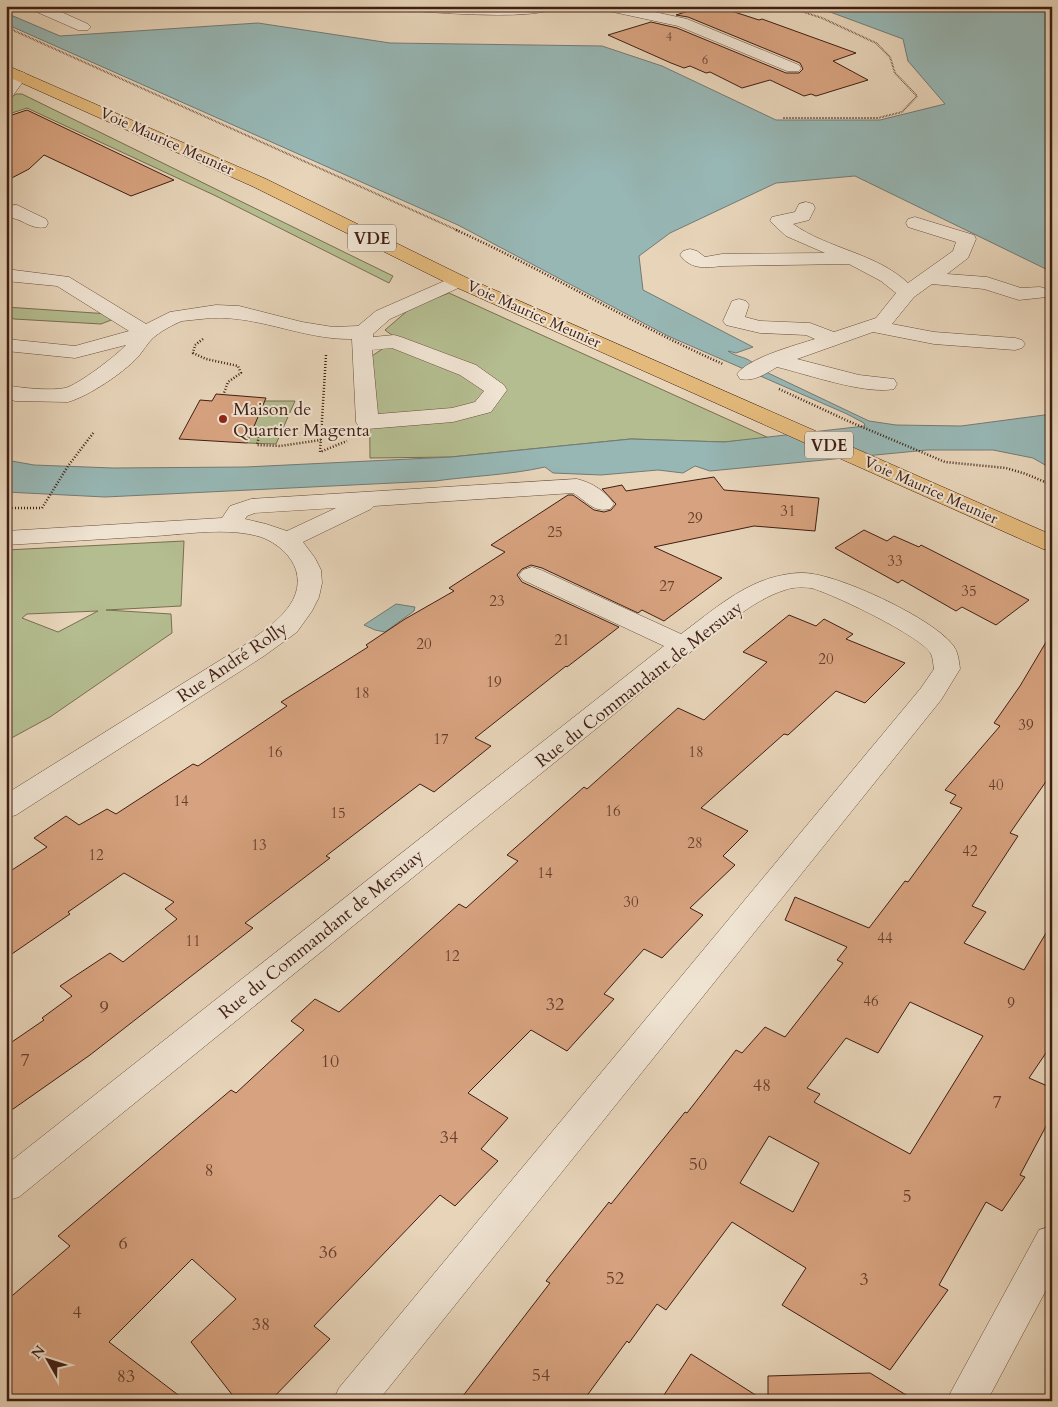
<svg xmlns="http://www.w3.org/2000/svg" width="1058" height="1407" font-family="Cardo,serif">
<rect width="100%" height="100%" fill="#e7d4b9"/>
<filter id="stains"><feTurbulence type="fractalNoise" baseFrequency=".004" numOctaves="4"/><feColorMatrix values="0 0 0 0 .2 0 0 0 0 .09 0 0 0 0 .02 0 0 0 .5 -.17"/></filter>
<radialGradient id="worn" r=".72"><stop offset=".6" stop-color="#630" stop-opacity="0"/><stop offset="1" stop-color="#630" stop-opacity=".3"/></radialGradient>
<path fill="#b4bd90" stroke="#7a6e51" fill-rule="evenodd" d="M16 94H22L393 276 389 283 216 196 27 108 6 115V101Z
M449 293 769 438 724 442 631 439 451 457 370 458 369 358 397 339 385 330 413 306Z
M6 307 124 315 101 324 14 319 6 315Z
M264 401H295L276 444 247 443Z
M184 541 181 606 106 610 171 614 172 633 50 717 6 741V550ZM98 611 58 632 22 618 27 614Z"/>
<path fill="#97b7b5" stroke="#747a74" d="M814 6H1052V272L855 176 776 183 670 233 639 256 643 290 753 347 736 353 728 351C737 358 748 356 756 366L744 369 668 336 458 225 6 24V13L60 36 258 23 390 43 602 46 662 66 776 120H880L945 104 908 61 903 39Z
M766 372 869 421 896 425 961 426 1052 414V469L1033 458 993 450H927L710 471 695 466 683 473 658 470 601 475 553 473 545 467C509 475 472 476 435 481L105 497 6 492V460L34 465 113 468 246 467 451 457 631 439 724 442 865 426 864 423 847 414 758 375Z
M396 604 415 607 414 611 385 632 375 630 364 625Z"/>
<path fill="#d7a27f" stroke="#401e12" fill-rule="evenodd" d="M704 6H716L759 20 762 19 856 53 833 61 868 80 816 96 811 94 804 96 770 80 742 88 710 72 706 73 690 66 684 68 671 63 608 35 651 22 677 28 786 73H799L803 69 800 63 688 17 676 15Z
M27 110 174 180 131 196 44 155 29 169 6 181V117Z
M216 394 266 398 247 443 179 439 200 400 212 401Z
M714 477 724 490 819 498 815 531 754 526 654 547 722 578 664 621 642 610 638 613 542 568 531 565 522 569 517 575 522 582 619 627 567 667 566 666 475 738 491 746 434 792 420 784 326 856 330 858 245 923 253 928 90 1055 6 1114V1046L44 1020 42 1018 72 996 60 986 110 953 123 962 177 919 165 909 174 902 124 873 68 912 70 914 6 958V874L47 847 34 838 66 816 79 825 107 809 116 814 193 764 198 766 287 706 281 702 368 647 366 645 405 619 454 591 449 588 505 552 491 545 568 495H573L594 510 604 512 611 510 616 504 602 489 622 485 626 491Z
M864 530 887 541 894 536 919 547 921 545 1029 600 996 625 962 607 956 611 902 580 898 583 835 548Z
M789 615 816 626 824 619 853 634 846 639 905 663 865 703 836 691 788 735 784 734 701 808 748 831 723 856 735 865 690 908 703 915 662 958 644 949 604 994 614 999 567 1051 531 1030 468 1093 508 1118 481 1149 498 1161 455 1206 440 1195 314 1326 330 1339 270 1401H237L191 1342 236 1299 192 1259 109 1342 186 1401H6V1301L70 1246 58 1236 231 1090 236 1093 304 1030 291 1021 315 999 339 1012 459 904 466 908 518 861 507 855 584 787 587 789 678 708 704 720 767 662 743 652Z
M1052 632V773L1010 833 1018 836 972 906 986 912 964 943 1024 970 1052 923V1044L1029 1078 1052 1088V1115L1020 1175 1025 1177 1002 1211 986 1202 939 1285 948 1290 890 1370 782 1305 806 1268 732 1222 666 1310 657 1304 629 1343 627 1341 583 1401H459L550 1283 546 1281 609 1202 611 1204 685 1112 687 1113 736 1050 742 1053 765 1027 785 1037 843 963 837 960 847 947 785 920 795 897 869 928 905 881 908 882 962 808 950 803 956 795 945 790 1000 726 994 723 1020 686ZM910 1002 983 1036 910 1154 814 1102 820 1094 807 1088 846 1038 878 1053ZM769 1136 819 1163 793 1212 740 1183Z
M691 1354 765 1401H660Z
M870 1373 916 1401H768V1376Z"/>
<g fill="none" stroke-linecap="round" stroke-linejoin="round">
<defs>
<path id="minor" d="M28 6H48L88 24 91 27 88 30H78L30 9Z
M396 6H556C544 22 427 12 403 10Z
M597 6H627L687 19 799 65 801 68 799 71H787L678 26 604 10Z
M19 71 25 73 27 76 12 97 6 99C6 87 5 75 19 71Z
M806 202 813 204 815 208 809 220 793 224C828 249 876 253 908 283L953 251 956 242 908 227 906 223 908 219 915 217 974 235 976 239 968 258 947 274 987 277 1021 288 1040 287 1047 289 1050 293 1047 297 1019 300 984 289 932 284 914 297 892 324 934 332 1015 338 1022 340 1025 344 1022 348 1015 350 934 344 873 332 797 359 859 375 894 379 897 384 894 389C866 395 806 374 777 367 765 374 754 382 740 379L737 374C748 358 796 345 815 339L806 335 760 333 726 325 723 321 732 301 739 299 746 301 749 305 745 317 760 321 810 323 834 332 876 318 896 293 881 281 849 264 722 266C706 268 691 270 680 255L683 251 690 249 697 251 705 257 722 254 825 253 786 236 770 221 772 217 795 212 799 204Z
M17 205 46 219 48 223 46 227C30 231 21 216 6 218V206Z
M6 269 69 277 146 324 170 312 216 305 239 306 302 322 333 327 358 326 376 311 458 275 465 277 468 281 465 285 390 319 373 334V337L394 335 401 337 476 365 504 385 507 390 491 412 453 422 367 429 359 427 356 422 352 339C300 340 253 312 201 319 195 320 188 320 182 321 174 324 159 332 152 339 147 344 143 351 138 357 123 373 89 396 68 402L15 401 6 398V385C19 388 52 391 65 388 78 385 117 355 126 345L75 358 6 351V339L75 346 129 331 57 286 6 281ZM392 348 460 375 484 391 475 402 452 408 378 414 372 350Z
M577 479C593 483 605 491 614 504L610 509C593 513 587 501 573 493L374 506 371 509 303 542 315 558 321 570 322 583 319 597 312 611 297 632 264 656 16 815 6 818V794L246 644C268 627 306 605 296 570 291 555 277 543 261 537 228 527 189 534 155 536 105 539 56 542 6 545V531L222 518 230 506 251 499ZM336 508 287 531 266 524 245 519 247 516 255 513Z
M532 567 541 570 681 634C712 611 744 582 783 575 793 573 803 572 813 574 847 579 931 618 952 644 958 651 959 660 960 669L941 700 378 1401H333L339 1388 921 688 934 669C933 664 933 658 931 654 923 637 831 593 811 588 803 587 792 587 785 590 752 600 719 631 692 651L19 1197 6 1201V1165L664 646 523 580 519 575 523 570Z
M1052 1226V1279L987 1401H946L1039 1230Z"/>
<path id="major" d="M6 65 266 179 465 277 1052 535V551L1043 549 451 285 254 187 6 76Z"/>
</defs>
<use href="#minor" stroke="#6a4c3c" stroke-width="1"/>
<use href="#major" stroke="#401e12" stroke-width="1"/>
<path stroke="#401e12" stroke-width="2" stroke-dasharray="0.5 1" stroke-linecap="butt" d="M6 27 459 231
M783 118H878L902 112 917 96 895 73 890 57 876 43 822 18 785 6"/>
<path stroke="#401e12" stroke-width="2.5" stroke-dasharray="1 2" stroke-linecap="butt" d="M456 230C547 271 632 324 723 364
M203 339 195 345 193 353 206 359 238 366 241 373 228 382 224 393
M326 355 320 452 347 441
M779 389 848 421 945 462 1006 468 1026 474 1052 485
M251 432 260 431 257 445 280 446 321 440
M6 508H42L68 466 94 432"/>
<use href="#minor" fill="#efe3d2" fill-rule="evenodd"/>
<use href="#major" fill="#e4ba7c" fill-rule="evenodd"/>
</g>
<circle fill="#8f2418" stroke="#efe3d2" stroke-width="2" cx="223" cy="419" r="5"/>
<g text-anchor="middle" stroke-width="4" stroke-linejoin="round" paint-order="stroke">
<g font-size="12" fill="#663f2d">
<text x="669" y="41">4</text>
<text x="705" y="64">6</text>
</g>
<g font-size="15" fill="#401e12" stroke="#efe3d2">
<text transform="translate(167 141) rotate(24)" y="5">Voie Maurice Meunier</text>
<text transform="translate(534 314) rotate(24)" y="5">Voie Maurice Meunier</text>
<text transform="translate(931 490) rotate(24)" y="5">Voie Maurice Meunier</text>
</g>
<g font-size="15" fill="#663f2d">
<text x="788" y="516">31</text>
<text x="695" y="523">29</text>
<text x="555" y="537">25</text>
<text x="895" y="566">33</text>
<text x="667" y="591">27</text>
<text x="969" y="596">35</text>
<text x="497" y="606">23</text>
<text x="562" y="645">21</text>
<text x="424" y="649">20</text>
<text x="826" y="664">20</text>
<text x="494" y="687">19</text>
<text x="362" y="698">18</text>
<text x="1026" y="730">39</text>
<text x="441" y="744">17</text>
<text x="275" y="757">16</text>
<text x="696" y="757">18</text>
<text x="996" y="790">40</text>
<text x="181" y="806">14</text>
<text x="613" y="816">16</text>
<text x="338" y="818">15</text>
<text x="695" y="848">28</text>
<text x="259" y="850">13</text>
<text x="970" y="856">42</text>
<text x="96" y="860">12</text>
<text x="545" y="878">14</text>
<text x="631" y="907">30</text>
<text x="885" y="943">44</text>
<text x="193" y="946">11</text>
<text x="452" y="961">12</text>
<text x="871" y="1006">46</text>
<text x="1011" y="1008">9</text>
</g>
<g fill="#efe3d2" stroke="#74594c" stroke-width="1">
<rect x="348" y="224.5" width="48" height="27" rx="4"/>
<rect x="805" y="431.5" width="48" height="27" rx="4"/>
</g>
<g font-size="16" font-weight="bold" fill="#401e12">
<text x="372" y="244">VDE</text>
<text x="829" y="451">VDE</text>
</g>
<g font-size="18" fill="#401e12" stroke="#efe3d2" text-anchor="start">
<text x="233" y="415">Maison de<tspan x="233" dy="21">Quartier Magenta</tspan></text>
</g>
<g font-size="18" fill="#401e12" stroke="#efe3d2">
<text transform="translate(232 662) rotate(-34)" y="6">Rue André Rolly</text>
<text transform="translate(639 684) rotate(-38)" y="6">Rue du Commandant de Mersuay</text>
<text transform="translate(321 934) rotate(-39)" y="6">Rue du Commandant de Mersuay</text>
</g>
<g font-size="18" fill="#663f2d">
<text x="555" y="1010">32</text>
<text x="104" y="1013">9</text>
<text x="25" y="1066">7</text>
<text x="330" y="1067">10</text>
<text x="762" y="1091">48</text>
<text x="997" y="1108">7</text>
<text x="449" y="1143">34</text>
<text x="698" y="1170">50</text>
<text x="209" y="1176">8</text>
<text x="907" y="1202">5</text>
<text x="123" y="1249">6</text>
<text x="328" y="1258">36</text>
<text x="615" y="1284">52</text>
<text x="864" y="1285">3</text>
<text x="77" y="1318">4</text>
<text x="261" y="1330">38</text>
<text x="541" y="1381">54</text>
<text x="126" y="1382">83</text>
</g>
</g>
<rect width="1058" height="1407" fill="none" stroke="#e7d4b9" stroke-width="25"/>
<rect x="8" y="8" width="1043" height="1392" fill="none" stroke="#401e12" stroke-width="2.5"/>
<rect x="12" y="12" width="1033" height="1382" fill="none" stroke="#401e12"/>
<g transform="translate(48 1360) rotate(309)" stroke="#efe3d2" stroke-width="4" paint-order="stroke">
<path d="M0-4L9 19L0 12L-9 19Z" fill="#401e12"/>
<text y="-8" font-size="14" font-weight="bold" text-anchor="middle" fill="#401e12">N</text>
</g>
<rect width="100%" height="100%" filter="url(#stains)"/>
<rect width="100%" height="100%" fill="url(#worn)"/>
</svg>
